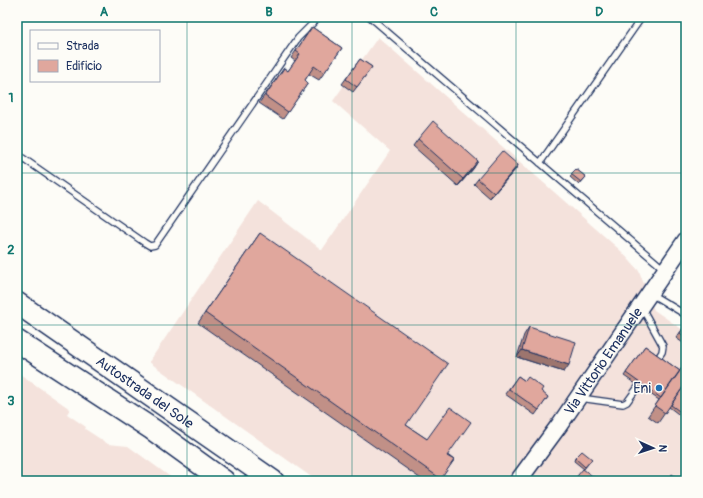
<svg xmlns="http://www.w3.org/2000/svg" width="703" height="498" font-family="Pangolin,sans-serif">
<rect width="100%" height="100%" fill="#fdfcf7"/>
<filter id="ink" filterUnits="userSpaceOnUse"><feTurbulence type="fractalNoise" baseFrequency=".025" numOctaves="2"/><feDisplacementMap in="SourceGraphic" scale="8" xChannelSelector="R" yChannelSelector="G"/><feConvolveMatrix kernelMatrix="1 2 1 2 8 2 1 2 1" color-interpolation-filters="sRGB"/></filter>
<g filter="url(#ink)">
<path fill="#f4e2dc" d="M378 37 621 251 639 271 654 310 686 332V481H317L149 362 258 201 322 250 390 151 333 101Z
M17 372 70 409 67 414 86 427 85 429 108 444 128 446 176 481H17Z"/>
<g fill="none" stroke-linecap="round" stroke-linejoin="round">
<defs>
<path id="lane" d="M370 17 664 269
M17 154 145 243 150 246 155 245 298 38 319 17
M540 163 642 17
M651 294 686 315
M642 308 663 346 662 352 656 361
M580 398 623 404 627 402 643 380"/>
<g id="secondary">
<path id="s1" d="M518 481 560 424 686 240"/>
</g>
<g id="highway">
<path id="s2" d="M17 303 273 481"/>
<path d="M17 341 152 429 224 481"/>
</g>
</defs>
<use href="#lane" stroke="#1b2f5e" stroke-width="8"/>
<use href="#secondary" stroke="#1b2f5e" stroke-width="19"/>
<use href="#highway" stroke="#1b2f5e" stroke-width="24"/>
<use href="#lane" stroke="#fdfcf7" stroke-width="5.5"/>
<use href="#secondary" stroke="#fdfcf7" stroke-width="16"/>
<use href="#highway" stroke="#fdfcf7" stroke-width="21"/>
</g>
<path fill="#c19087" stroke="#1b2f5e" d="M312 27 342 48 319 80 309 74 305 80 308 83 283 119 259 103 284 68 288 71 295 61 291 58Z
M360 59 372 67 353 92 342 84Z
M418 139 478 161 473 169 458 186 413 146Z
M518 165 515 170 490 198 474 184 478 179Z
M576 169 586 177 579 185 570 177Z
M260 233 406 425 427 439 454 460 439 481H424L198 323Z
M529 327 564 372 517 357 524 335Z
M684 327 686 328V345L676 338Z
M645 346 680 371 686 368V420L669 407 658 423 648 416 659 400 624 376Z
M518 376 548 397 535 415 505 394Z
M575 458 592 459 584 469 574 461Z"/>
<path fill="#9d756e" stroke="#1b2f5e" d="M478 161 473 169 458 186 463 179Z
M518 165 515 170 490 198 494 193Z
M522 350 569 365 564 372 517 357Z"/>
<path fill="#e0a79d" stroke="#1b2f5e" d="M312 27 342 48 324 73 314 66 305 80 308 83 288 112 265 96 284 68 288 71 300 54 296 51Z
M360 59 372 67 357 87 346 79Z
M433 121 478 161 463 179 418 139Z
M502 151 518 165 494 193 478 179Z
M576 169 586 177 581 182 571 174Z
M260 233 448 364 406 425 427 439 450 407 471 422 447 456 454 460 441 479 205 313Z
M529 327 576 342 569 365 522 350Z
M684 327 686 328V338L680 333Z
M645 346 680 371 661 398 626 373Z
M683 366 686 368V383L665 413 655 406Z
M518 376 525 381 528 377 543 388 541 391 548 397 539 410 509 389Z
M686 383V416L671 405Z
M582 451 592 459 585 467 575 458Z
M583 469 599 481H573Z
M672 474 681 481H666Z"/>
</g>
<path fill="none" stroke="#0f766e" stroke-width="1" stroke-opacity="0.55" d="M187 17V481M352 17V481M516 17V481M17 173H686M17 325H686"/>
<circle fill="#1f6fb2" stroke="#fdfcf7" stroke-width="1.5" cx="659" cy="388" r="4"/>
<g text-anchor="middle" stroke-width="3" stroke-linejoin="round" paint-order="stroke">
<g font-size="14" fill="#1b2f5e" stroke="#fdfcf7">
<text dy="5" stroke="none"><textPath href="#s1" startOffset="147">Via Vittorio Emanuele</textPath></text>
<text dy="5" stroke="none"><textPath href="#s2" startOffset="156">Autostrada del Sole</textPath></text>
</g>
<g font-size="14" fill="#1b2f5e" stroke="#fdfcf7" text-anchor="end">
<text x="651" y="393">Eni</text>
</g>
</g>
<rect width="703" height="498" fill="none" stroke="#fdfcf7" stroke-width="44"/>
<rect x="30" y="30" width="130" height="52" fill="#fdfcf7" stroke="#a3aaba"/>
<rect x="38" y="43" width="20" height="6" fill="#fdfcf7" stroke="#a3aaba"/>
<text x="66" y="50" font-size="12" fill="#1b2f5e">Strada</text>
<rect x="38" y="60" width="20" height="12" fill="#e0a79d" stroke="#a3aaba"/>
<text x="66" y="70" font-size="12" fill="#1b2f5e">Edificio</text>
<g transform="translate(653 448) rotate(93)" stroke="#fdfcf7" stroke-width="3" paint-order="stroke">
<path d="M0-3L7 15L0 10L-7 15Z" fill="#1b2f5e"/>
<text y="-6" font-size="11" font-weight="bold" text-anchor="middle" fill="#1b2f5e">N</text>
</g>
<rect x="22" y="22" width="659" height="454" fill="none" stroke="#0f766e" stroke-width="1.5"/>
<g font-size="13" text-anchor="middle" font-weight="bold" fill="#0f766e">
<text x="104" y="16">A</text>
<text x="269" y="16">B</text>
<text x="434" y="16">C</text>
<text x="599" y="16">D</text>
<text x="11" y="102">1</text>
<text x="11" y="254">2</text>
<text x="11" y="405">3</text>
</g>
</svg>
